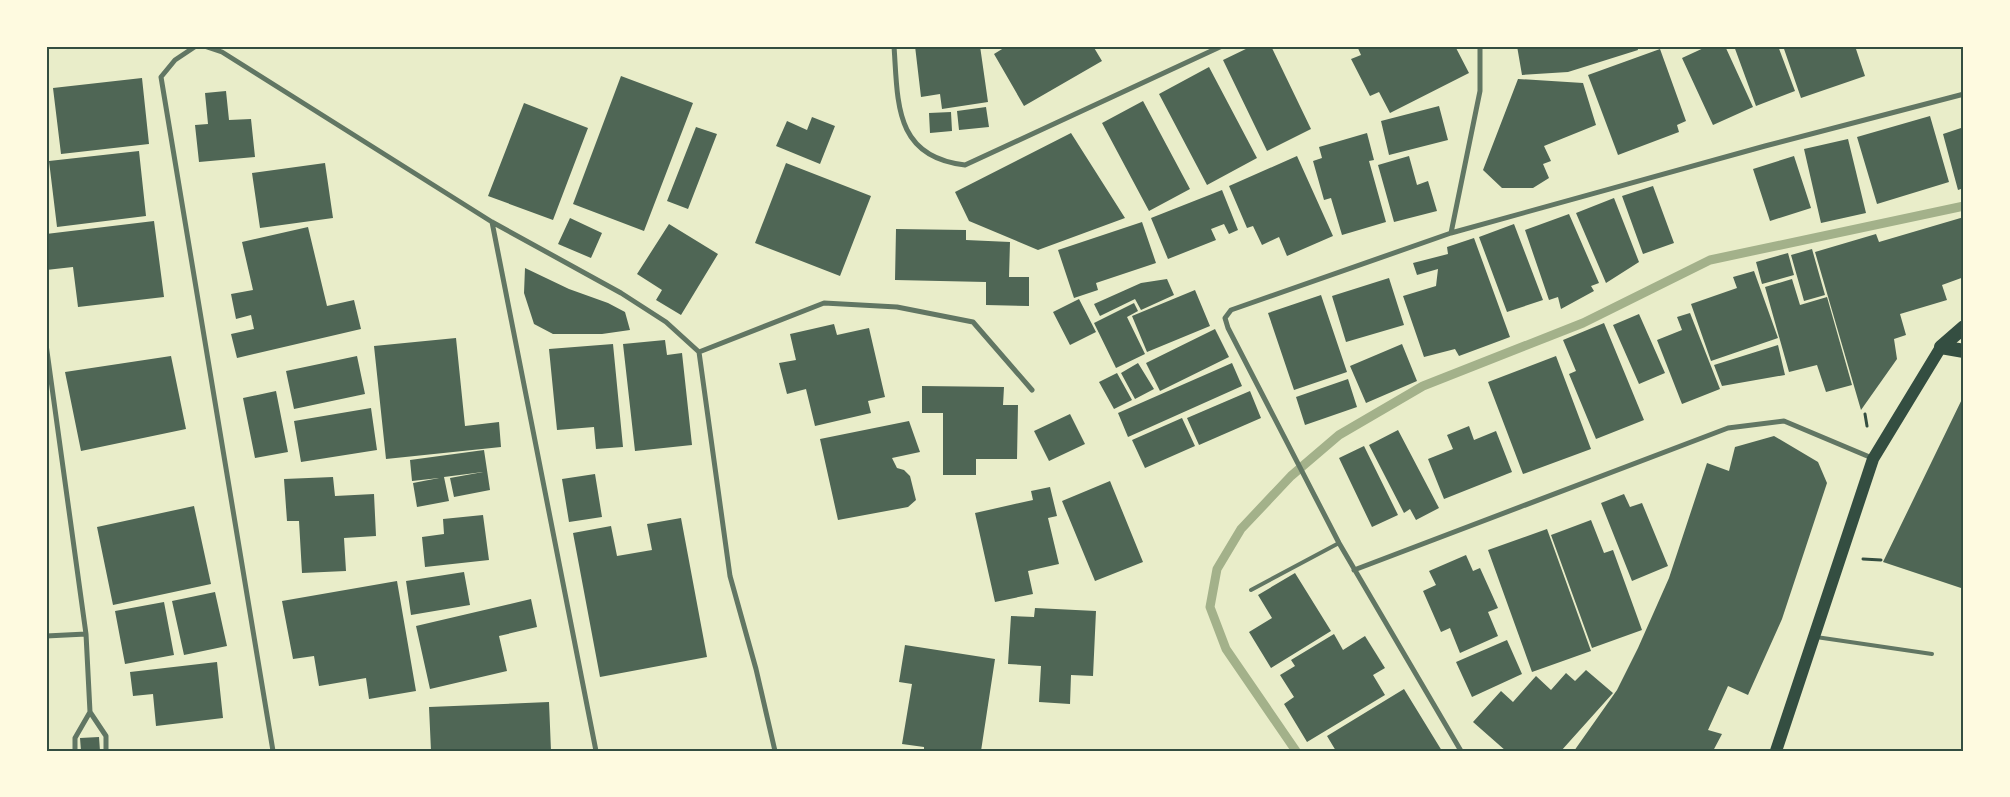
<svg xmlns="http://www.w3.org/2000/svg" width="2010" height="797" font-family="'Zilla Slab',serif">
<rect width="100%" height="100%" fill="#e9edc9"/>
<g fill="none" stroke-linecap="round" stroke-linejoin="round">
<path stroke="#a3b18a" stroke-width="9" d="M1296 751 1226 649 1210 607 1217 569 1241 529 1291 476 1339 435 1423 386 1583 323 1710 260 1964 206"/>
</g>
<path fill="#4f6655" d="M915 46H980L988 102 942 109 940 94 921 97Z
M1007 46H1093L1102 61 1024 106 994 54Z
M1252 46H1271L1311 129 1267 151 1223 60Z
M1357 46H1455L1469 73 1390 113 1379 92 1370 96 1351 59 1361 55Z
M1517 46H1637L1638 50 1568 72 1522 75Z
M1708 46H1725L1753 107 1713 125 1682 58Z
M1734 46H1778L1795 91 1756 106Z
M1783 46H1855L1865 76 1801 98Z
M1660 49 1686 121 1677 125 1679 132 1618 155 1588 75Z
M1209 67 1257 158 1207 185 1159 94Z
M621 76 693 103 644 231 573 204Z
M142 78 149 144 61 154 53 88Z
M1518 79 1583 83 1596 125 1544 146 1551 161 1543 164 1549 178 1533 188H1502L1483 170Z
M226 91 229 120 251 119 255 157 199 162 195 125 208 124 205 93Z
M1143 101 1190 189 1149 211 1102 123Z
M524 103 588 128 553 220 488 196Z
M1439 106 1448 140 1389 155 1381 121Z
M986 107 989 127 959 130 957 111Z
M951 112 952 131 930 133 929 113Z
M1930 116 1949 182 1877 204 1857 137Z
M812 117 835 126 820 164 776 146 787 121 807 130Z
M696 127 717 134 688 209 667 201Z
M1964 127V188L1958 190 1943 134Z
M1071 133 1125 218 1038 250 969 221 955 192Z
M1367 133 1374 160 1369 161 1386 222 1342 235 1331 198 1324 200 1313 161 1322 158 1319 147Z
M1848 139 1866 213 1821 223 1804 149Z
M139 151 146 216 57 227 49 161Z
M1297 156 1333 236 1287 256 1279 237 1262 245 1253 226 1247 228 1229 186Z
M1409 156 1417 185 1428 181 1437 211 1394 222 1378 165Z
M1794 156 1811 208 1770 221 1753 169Z
M325 163 333 218 260 228 252 173Z
M786 163 871 196 840 276 755 243Z
M1653 186 1674 243 1643 254 1622 196Z
M1222 190 1238 230 1229 234 1224 224 1211 229 1216 240 1168 259 1151 218Z
M1614 198 1639 262 1606 283 1576 213Z
M1569 214 1599 283 1591 286 1594 291 1561 309 1558 297 1549 300 1525 230Z
M1964 217V277L1942 285 1947 300 1900 314 1906 335 1894 339 1897 359 1861 410 1815 252 1876 234 1879 242Z
M570 218 602 233 591 258 558 244Z
M154 221 164 297 78 307 73 267 46 270V234Z
M1142 222 1156 263 1096 283 1098 290 1074 298 1058 250Z
M669 224 718 254 681 315 656 300 662 290 637 274Z
M1514 224 1543 300 1507 312 1479 237Z
M308 227 327 306 354 300 361 329 237 358 231 334 254 329 251 315 236 319 231 294 253 290 242 242Z
M896 229 966 230V240L1010 242 1009 277H1029V306L986 305V282L895 280Z
M1474 238 1510 337 1459 356 1455 349 1424 357 1403 296 1436 286 1438 269 1417 275 1413 263 1448 254 1447 247Z
M1812 249 1825 295 1804 301 1791 255Z
M1788 253 1794 275 1762 284 1756 262Z
M525 268 569 289 608 303 625 312 630 330 602 334H553L534 324 524 293Z
M1754 271 1778 338 1711 361 1691 304 1737 288 1733 277Z
M1389 278 1404 325 1346 342 1332 296Z
M1167 279 1174 295 1141 310 1135 299 1100 316 1094 304 1141 283Z
M1792 279 1800 305 1827 297 1852 385 1826 392 1817 365 1789 372 1765 287Z
M1195 290 1210 326 1147 352 1132 316Z
M1321 295 1347 372 1294 390 1268 313Z
M1079 299 1096 332 1070 345 1053 312Z
M1134 303 1138 311 1127 317 1145 354 1116 368 1094 323Z
M1690 313 1720 389 1682 404 1657 340 1682 330 1677 317Z
M1639 314 1665 373 1639 384 1613 325Z
M1604 323 1644 420 1596 439 1569 374 1576 371 1563 340Z
M834 324 837 335 869 328 885 397 868 401 871 413 815 426 806 389 787 394 779 363 796 360 790 334Z
M1215 329 1229 357 1160 391 1146 363Z
M456 338 465 426 499 422 501 447 386 459 374 346Z
M665 340 667 355 682 353 692 445 635 451 623 344Z
M613 344 623 447 596 449 594 427 557 430 549 349Z
M1402 344 1417 381 1366 403 1350 366Z
M1778 345 1785 375 1722 386 1714 365Z
M171 356 186 429 81 451 65 372Z
M357 356 365 394 294 409 286 371Z
M1556 356 1591 449 1523 474 1488 382Z
M1138 363 1154 389 1135 399 1121 373Z
M1232 363 1242 386 1128 437 1118 413Z
M1117 373 1132 400 1114 409 1099 382Z
M1348 379 1357 407 1305 425 1296 397Z
M922 386 1004 387 1003 405H1018L1017 459H976V475H943V413H922Z
M276 391 288 452 255 458 243 398Z
M1250 391 1261 418 1199 445 1187 418Z
M1964 395V589L1883 562Z
M371 408 377 450 301 462 294 421Z
M1070 414 1085 444 1049 461 1034 431Z
M1182 418 1195 446 1145 468 1132 440Z
M909 421 920 452 892 458 897 468 904 470 910 476 916 500 908 507 838 520 820 439Z
M1469 426 1474 440 1496 431 1512 472 1444 499 1428 459 1453 449 1447 435Z
M1398 430 1439 508 1416 520 1410 509 1404 513 1369 445Z
M1774 436 1818 462 1827 483 1782 619 1748 695 1728 686 1708 730 1722 734 1713 751H1574L1617 690 1638 648 1669 578 1707 463 1729 471 1735 447Z
M1364 446 1398 515 1372 527 1339 458Z
M484 450 490 490 454 497 450 478 483 472 444 477 449 501 417 507 413 483 439 478 412 481 410 460Z
M595 474 602 517 569 522 562 479Z
M333 477 335 496 374 494 376 536 344 538 346 571 302 573 299 521H287L284 479Z
M1110 481 1143 562 1095 581 1062 501Z
M1050 487 1057 516 1048 518 1059 564 1028 571 1033 594 995 602 975 513 1033 500 1031 491Z
M1624 494 1630 507 1642 503 1668 566 1632 581 1601 503Z
M194 506 211 584 113 605 97 527Z
M483 515 489 560 425 567 422 537 444 534 443 519Z
M681 518 707 657 600 677 573 533 611 526 617 556 652 550 647 524Z
M1591 520 1604 553 1613 550 1642 630 1592 648 1551 535Z
M1547 529 1591 651 1532 672 1488 550Z
M1466 555 1473 571 1480 568 1498 608 1488 612 1498 636 1460 653 1450 628 1441 632 1423 591 1436 585 1429 571Z
M464 572 470 605 411 615 406 581Z
M1295 573 1331 631 1271 668 1249 632 1272 618 1258 595Z
M397 581 416 691 369 699 366 678 319 686 314 656 293 659 282 601Z
M215 592 227 646 184 655 172 601Z
M531 599 537 627 499 636 507 671 430 689 416 626Z
M164 602 174 655 125 664 115 611Z
M1035 608 1096 611 1093 676 1071 675 1070 704 1039 702 1041 666 1008 664 1011 616 1034 617Z
M1334 634 1343 650 1365 636 1385 668 1373 675 1385 695 1307 742 1284 704 1294 697 1280 675 1295 666 1291 660Z
M1507 640 1522 674 1472 697 1456 662Z
M905 645 995 659 981 751H924V747L902 744 912 684 899 682Z
M217 662 223 718 156 726 153 694 133 696 130 672Z
M1586 670 1613 693 1561 751H1506L1473 722 1501 691 1513 702 1536 676 1551 690 1566 673 1575 681Z
M1404 689 1442 751H1336L1327 736Z
M549 702 551 751H431L429 707Z
M99 737 100 751H81L80 738Z"/>
<g fill="none" stroke-linecap="round" stroke-linejoin="round">
<path stroke="#344e41" stroke-width="3" d="M1865 414 1867 426
M1863 559 1881 560"/>
<path stroke="#617663" stroke-width="4" d="M1251 590 1339 543
M1816 637 1932 654"/>
<path stroke="#617663" stroke-width="5" d="M196 46 175 60 161 77 273 751
M204 46 222 52 492 222 621 293 666 322 699 352
M894 46C898 103 894 157 965 165L1222 46
M492 222 596 751
M1451 233 1480 91V46
M46 344 86 634 90 712 106 736V751
M699 352 730 576 756 669 775 751
M699 352 824 303 897 307 973 322 1032 390
M1354 570 1728 428 1784 421 1872 458
M46 636 86 634
M75 751V738L90 712
M1461 751 1339 543 1228 328 1225 318 1231 310 1451 233 1765 146 1964 94"/>
<path stroke="#344e41" stroke-width="12" d="M1776 751 1873 459 1941 347"/>
<path stroke="#344e41" stroke-width="14" d="M1941 347 1964 327
M1941 347 1964 351"/>
</g>
<rect width="2010" height="797" fill="none" stroke="#fefae0" stroke-width="95"/>
<rect x="48" y="48" width="1914" height="702" fill="none" stroke="#344e41" stroke-width="2"/>
</svg>
